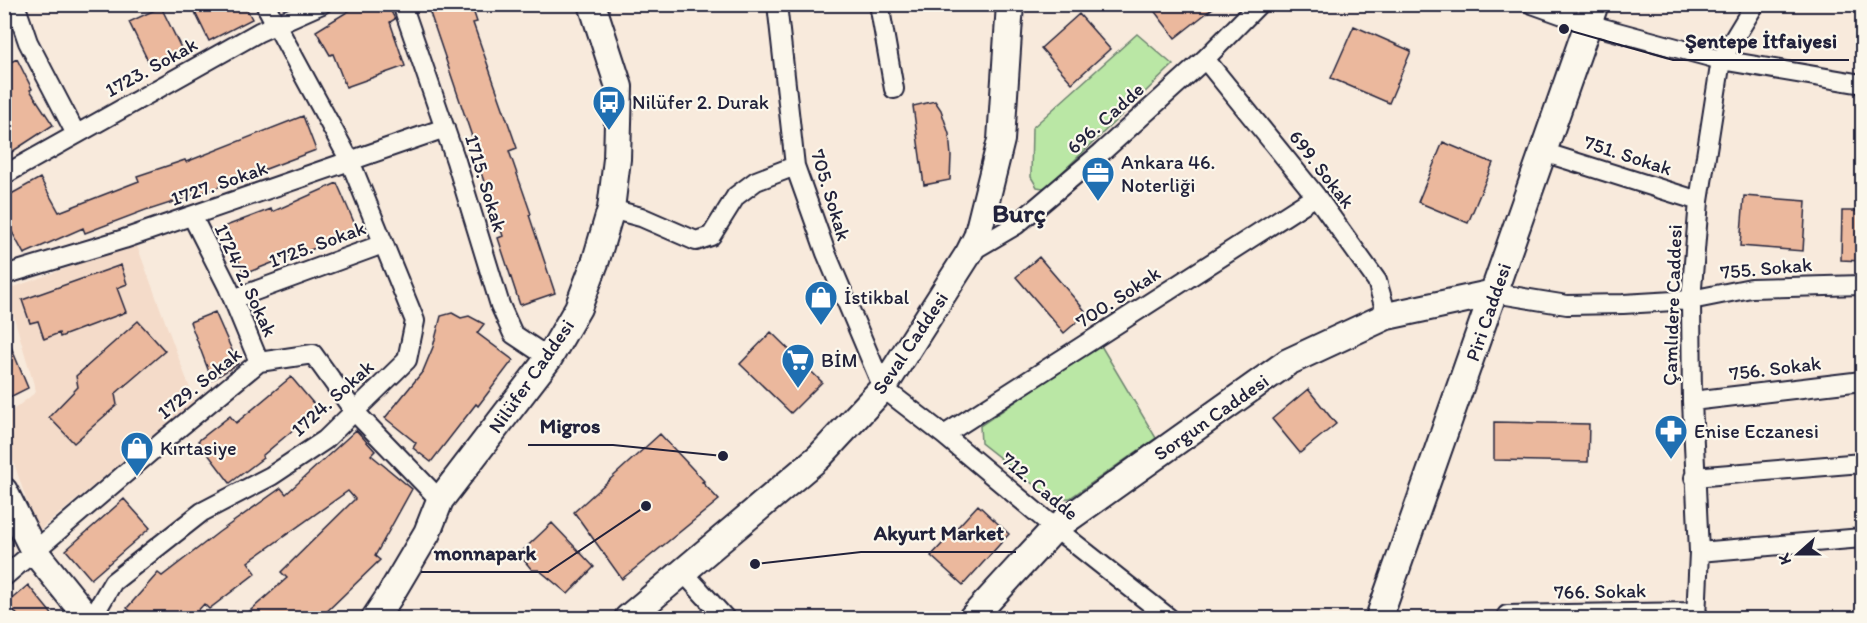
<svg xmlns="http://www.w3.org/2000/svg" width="1867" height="623" font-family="Itim,sans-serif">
<rect width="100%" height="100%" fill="#f8eadc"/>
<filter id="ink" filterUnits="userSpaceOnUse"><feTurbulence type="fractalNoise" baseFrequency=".0167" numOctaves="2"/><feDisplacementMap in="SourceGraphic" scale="12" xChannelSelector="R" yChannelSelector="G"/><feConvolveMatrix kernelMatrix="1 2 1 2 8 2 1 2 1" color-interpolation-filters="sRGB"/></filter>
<g filter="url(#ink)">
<path fill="#f4dbc9" d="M136 243 195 402 37 532 5 436 4 417 36 392 6 290Z"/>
<path fill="#bae7a5" stroke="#6e8470" stroke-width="1.5" d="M1137 34 1173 65 1048 186 1043 188 1037 187 1031 177 1032 128Z
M1100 344 1156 438 1070 498 1053 500 981 443 980 426Z"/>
<path fill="#ebb89d" stroke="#22223b" stroke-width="1.5" d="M191 4H244L252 19 209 41Z
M360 4H387L395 19 390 22 405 66 346 87 333 54 330 55 316 31Z
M427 4H471L477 22 473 23 517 148 509 151 531 214 529 215 555 293 520 305 498 238 503 236 480 170 483 169Z
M1149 4H1218L1175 38Z
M161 7 183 52 151 67 129 22Z
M1079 14 1110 49 1072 83 1041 48Z
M1354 26 1411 51 1389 103 1331 78Z
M17 59 32 89 30 90 53 125 4 157V65Z
M935 101 941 110 949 134 951 156 950 180 924 185 913 106Z
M303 116 316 150 213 189 149 210 148 209 85 233 83 228 24 254 4 217V198L40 178 59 212 139 181 137 176 185 160 186 162Z
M1443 142 1493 163 1468 223 1418 202Z
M337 183 357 229 306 252 305 250 244 274 226 226 271 209 272 212Z
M1744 196 1806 201 1803 251 1740 246Z
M1842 211H1863V261L1841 260Z
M1039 257 1087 313 1064 333 1016 277Z
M121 265 127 284 117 288 126 312 60 337 59 333 44 339 38 321 30 323 22 300Z
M215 312 238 364 212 380 190 322Z
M452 313 461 318 469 316 484 324 477 333 513 360 478 406 476 404 431 462 413 448 416 443 385 418 423 371 433 347 441 316Z
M138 321 165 351 115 394 117 405 74 443 49 417 78 387 76 376Z
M4 330 28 388 4 400Z
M771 332 822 382 791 413 740 364Z
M291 377 318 409 262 456 263 458 230 483 198 441 230 416 236 423Z
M1308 389 1336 424 1300 453 1272 419Z
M1494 422 1589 424 1588 462 1494 460Z
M356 430 375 451 371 455 412 489 375 556 380 560 320 618H242L287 578 281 572 355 499 348 491 248 562 256 573 209 609 204 604 191 618H138L127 608 158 573 162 576 219 532 281 488 286 494Z
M660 434 704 481 702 482 719 500 622 579 574 512Z
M124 499 150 528 91 579 66 550Z
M978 505 1009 534 963 585 931 556Z
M552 523 594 567 568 594 539 570H532L519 554Z
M28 585 55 618H20L7 603Z"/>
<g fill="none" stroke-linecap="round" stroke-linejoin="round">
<defs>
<path id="street" d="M15 4 28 42 76 134
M402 4 456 161 500 305 513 334 549 358
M777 4 795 166 826 253 883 388 944 435 1055 528 1169 618
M879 4 894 89
M1532 4 1588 24 1721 60 1862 84
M1205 59 1316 196 1377 281 1387 316
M1543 152 1699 201
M4 175 259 32 322 4
M611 209 641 217 696 241 711 236 736 196 756 181 795 166
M192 216 228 287 259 362
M970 252 1016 225 1102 152 1205 59 1259 4
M4 275 124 239 445 128
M1494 293 1567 305 1623 304 1691 300 1751 288 1862 285
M233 299 383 244
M1692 401 1862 381
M944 435 1316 196
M1694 477 1862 463
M1699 552 1862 538
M684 573 725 618
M4 577 168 437 259 362 313 354 354 411 440 500
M92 618 113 582 202 512 271 476 325 440 407 360 415 321 350 161 265 4
M1507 618V615L1697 612
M1696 618 1699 552 1692 401 1691 300 1699 201 1721 60 1755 4"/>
<path id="secondary" d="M4 491 34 551 88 618
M375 618 389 597 427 533 440 500 549 358 578 308 596 260 611 209 617 159 619 87 592 4
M628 618 819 457 883 388 969 253 977 237 1001 140 1010 4
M972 618 1055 528 1288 362 1387 316 1494 293
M1379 618 1595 4"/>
</defs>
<use href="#street" stroke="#22223b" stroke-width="22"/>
<use href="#secondary" stroke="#22223b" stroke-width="30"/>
<use href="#street" stroke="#fbf7ec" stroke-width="18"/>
<use href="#secondary" stroke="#fbf7ec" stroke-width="26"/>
</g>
</g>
<defs>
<symbol id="bus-pin" viewBox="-11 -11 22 30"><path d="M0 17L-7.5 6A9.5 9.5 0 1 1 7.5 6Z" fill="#1f6fb2" stroke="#fbf7ec"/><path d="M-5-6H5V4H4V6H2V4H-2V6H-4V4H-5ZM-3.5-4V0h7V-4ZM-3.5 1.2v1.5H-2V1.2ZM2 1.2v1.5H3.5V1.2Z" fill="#fff"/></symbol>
<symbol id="office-pin" viewBox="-11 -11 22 30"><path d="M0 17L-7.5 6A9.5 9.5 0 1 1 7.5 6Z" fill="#1f6fb2" stroke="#fbf7ec"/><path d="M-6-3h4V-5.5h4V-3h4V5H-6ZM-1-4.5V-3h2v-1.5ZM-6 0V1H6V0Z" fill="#fff"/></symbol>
<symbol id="shop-pin" viewBox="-11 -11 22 30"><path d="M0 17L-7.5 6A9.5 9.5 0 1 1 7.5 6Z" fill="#1f6fb2" stroke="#fbf7ec"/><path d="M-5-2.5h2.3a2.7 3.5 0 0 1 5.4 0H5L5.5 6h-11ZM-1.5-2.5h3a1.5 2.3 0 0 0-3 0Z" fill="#fff"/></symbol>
<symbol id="supermarket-pin" viewBox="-11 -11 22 30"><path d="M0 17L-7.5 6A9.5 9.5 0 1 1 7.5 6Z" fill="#1f6fb2" stroke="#fbf7ec"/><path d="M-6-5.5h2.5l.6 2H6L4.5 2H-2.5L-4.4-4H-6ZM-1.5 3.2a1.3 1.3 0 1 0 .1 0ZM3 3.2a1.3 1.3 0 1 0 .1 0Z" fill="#fff"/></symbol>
<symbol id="pharmacy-pin" viewBox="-11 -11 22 30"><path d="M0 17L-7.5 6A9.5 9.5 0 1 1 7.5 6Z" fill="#1f6fb2" stroke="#fbf7ec"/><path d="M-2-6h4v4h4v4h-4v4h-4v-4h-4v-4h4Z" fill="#fff"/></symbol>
</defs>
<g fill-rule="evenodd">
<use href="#bus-pin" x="590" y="83" width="38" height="52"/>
<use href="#office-pin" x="1079" y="154" width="38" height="52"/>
<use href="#shop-pin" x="802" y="278" width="38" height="52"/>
<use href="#supermarket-pin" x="779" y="341" width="38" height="52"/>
<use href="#pharmacy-pin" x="1652" y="412" width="38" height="52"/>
<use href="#shop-pin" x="118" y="429" width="38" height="52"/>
</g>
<g text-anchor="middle" stroke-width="4.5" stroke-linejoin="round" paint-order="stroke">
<g font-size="20" fill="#22223b" stroke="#fbf7ec">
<text transform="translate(151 67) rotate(-29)" y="7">1723. Sokak</text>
<text transform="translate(1105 118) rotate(-42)" y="7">696. Cadde</text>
<text transform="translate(1628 155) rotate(18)" y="7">751. Sokak</text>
<text transform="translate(1322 169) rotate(52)" y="7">699. Sokak</text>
<text transform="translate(219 183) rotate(-19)" y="7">1727. Sokak</text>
<text transform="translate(486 183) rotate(73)" y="7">1715. Sokak</text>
<text transform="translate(831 195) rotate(73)" y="7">705. Sokak</text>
<text transform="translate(317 244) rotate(-20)" y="7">1725. Sokak</text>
<text transform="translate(1766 268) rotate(-5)" y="7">755. Sokak</text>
<text transform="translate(246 280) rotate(65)" y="7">1724/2. Sokak</text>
<text transform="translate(1118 297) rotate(-33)" y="7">700. Sokak</text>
<text transform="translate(1672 305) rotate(-88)" y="7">Çamlıdere Caddesi</text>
<text transform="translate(1488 312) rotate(-71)" y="7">Piri Caddesi</text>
<text transform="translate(910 343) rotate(-56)" y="7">Seval Caddesi</text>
<text transform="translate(1775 368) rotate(-7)" y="7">756. Sokak</text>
<text transform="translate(531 376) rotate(-55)" y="7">Nilüfer Caddesi</text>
<text transform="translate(199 383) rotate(-39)" y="7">1729. Sokak</text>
<text transform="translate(332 398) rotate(-42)" y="7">1724. Sokak</text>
<text transform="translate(1211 417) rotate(-35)" y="7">Sorgun Caddesi</text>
<text transform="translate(1040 486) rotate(40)" y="7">712. Cadde</text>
<text transform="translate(1600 591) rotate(-1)" y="7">766. Sokak</text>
</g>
<g font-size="20" fill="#22223b" stroke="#fbf7ec" text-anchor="start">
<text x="632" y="109">Nilüfer 2. Durak</text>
<text x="1121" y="169">Ankara 46.<tspan x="1121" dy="23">Noterliği</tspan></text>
<text x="844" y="304">İstikbal</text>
<text x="821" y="367">BİM</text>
<text x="1694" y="438">Enise Eczanesi</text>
<text x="160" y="455">Kırtasiye</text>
</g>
<g font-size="26" font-weight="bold" fill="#22223b" stroke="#fbf7ec">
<text x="1019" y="222">Burç</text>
</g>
</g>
<path fill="none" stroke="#22223b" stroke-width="2" d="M1564 29L1673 60H1849M723 456L613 445H528M755 564L861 552H1016M646 506L548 572H421"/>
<g fill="#22223b" stroke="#fbf7ec" stroke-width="2">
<circle cx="1564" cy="29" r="6"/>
<circle cx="723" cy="456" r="6"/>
<circle cx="755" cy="564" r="6"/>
<circle cx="646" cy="506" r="6"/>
</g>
<g font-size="21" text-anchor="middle" font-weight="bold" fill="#22223b" stroke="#fbf7ec" stroke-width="4.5" stroke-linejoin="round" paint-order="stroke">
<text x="1761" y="48">Şentepe İtfaiyesi</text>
<text x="570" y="433">Migros</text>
<text x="939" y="540">Akyurt Market</text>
<text x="485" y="560">monnapark</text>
</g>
<rect width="1867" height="623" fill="none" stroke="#fbf7ec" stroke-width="24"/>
<rect x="12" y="12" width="1843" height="599" fill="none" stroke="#22223b" stroke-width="2" filter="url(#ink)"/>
<g transform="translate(1798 554) rotate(249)" stroke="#fbf7ec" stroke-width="4.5" paint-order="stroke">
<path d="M0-4.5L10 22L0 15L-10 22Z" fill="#22223b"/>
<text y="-9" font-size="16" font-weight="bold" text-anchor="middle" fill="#22223b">K</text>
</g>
</svg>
